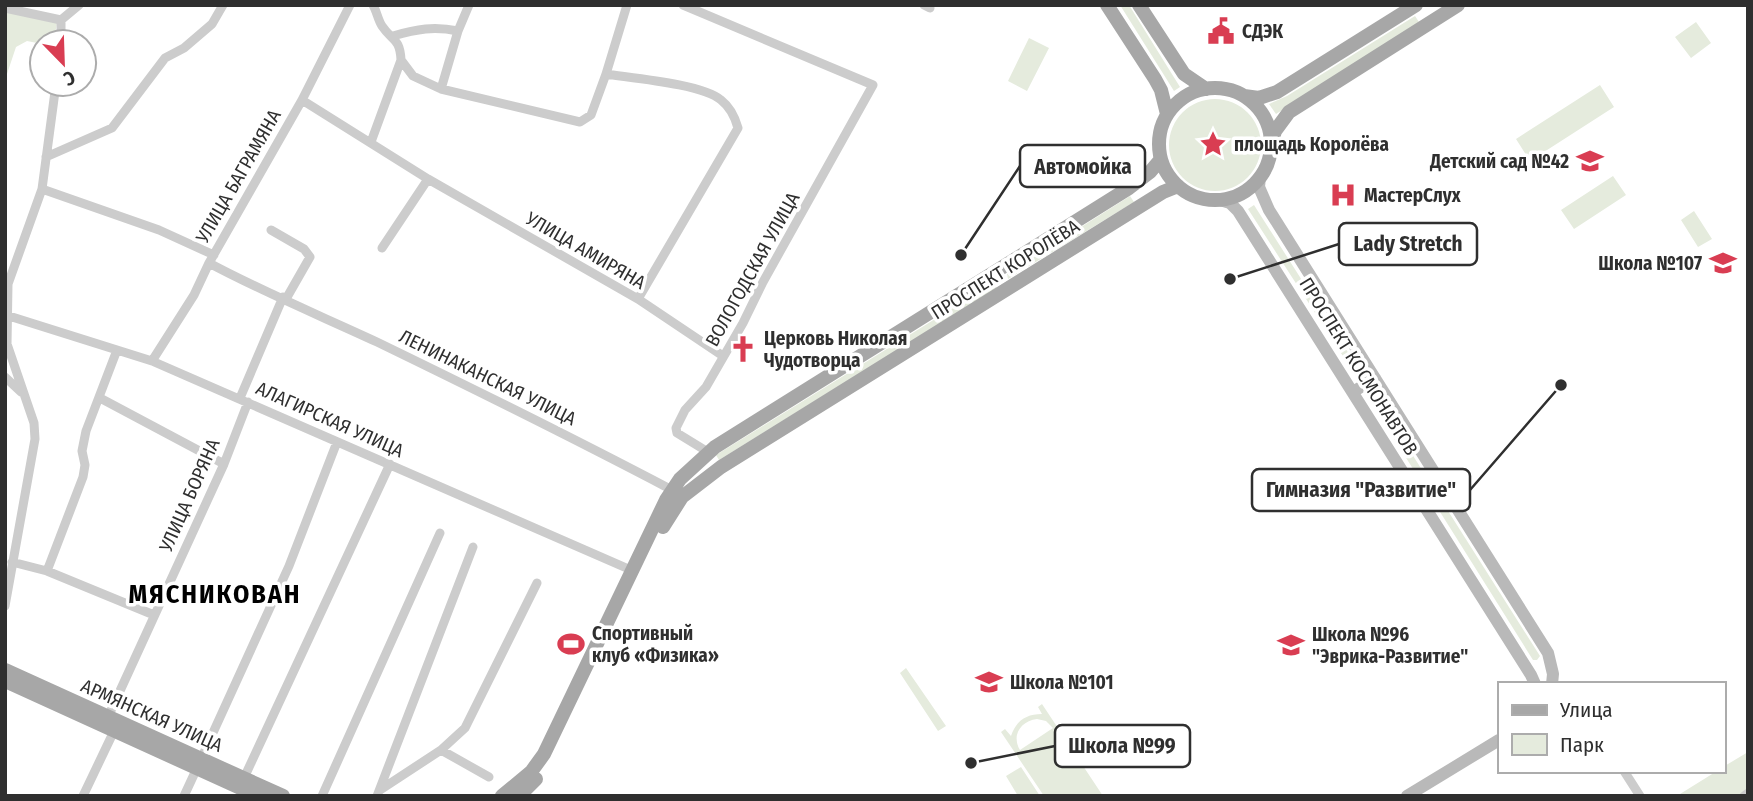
<svg xmlns="http://www.w3.org/2000/svg" width="1753" height="801" font-family="'Fira Sans Condensed',sans-serif">
<rect width="100%" height="100%" fill="#fff"/>
<path fill="#e5ebdd" fill-rule="evenodd" d="M1120 5H1129L1180 87 1174 91Z
M5 11 57 22 54 42H42V44L27 41 16 47 5 80Z
M1415 16 1419 22 1276 114 1269 104 1287 96Z
M1696 22 1711 43 1691 58 1675 37Z
M1029 38 1049 48 1027 91 1008 81Z
M1600 85 1614 107 1530 161 1516 139Z
M1169 145a46 46 0 1 1 92 0a46 46 0 1 1-92 0Z
M1613 176 1626 195 1574 229 1561 210Z
M1130 196 1134 202 1008 279 1007 274Z
M1254 205 1363 376 1359 381 1248 209Z
M1694 211 1712 239 1698 247 1681 220Z
M993 283 997 288 719 460 716 455Z
M1369 390 1372 391 1540 656 1537 660H1533L1366 394Z
M906 668 946 726 938 731 900 673Z
M1042 704 1103 796H1044L1001 732 1005 729 1011 736C1016 721 1026 714 1042 714L1038 707ZM1037 719 1046 721 1053 728 1020 750C1011 735 1021 721 1037 719Z
M1748 752V796H1681L1680 794 1717 771H1723V767Z
M1021 767 1040 796H1018L1006 776Z"/>
<g fill="none" stroke-linecap="round" stroke-linejoin="round">
<path stroke="#ccc" stroke-width="9" d="M683 5 873 85 763 282 743 323 706 387 685 410 676 428 677 433 708 452
M924 5 930 8
M5 8 61 20
M393 36C417 29 434 26 458 31
M61 42V20L79 5
M401 60 413 76 441 89 580 122 591 115 606 74 627 5
M606 74C632 78 703 84 721 100 730 107 735 117 738 128L638 299
M441 89 458 31 469 5
M302 100 428 179 638 299 723 356
M371 142 401 60C400 38 392 41 382 26 378 20 377 12 373 5
M46 157 112 128 165 58 184 48 212 24 223 5
M42 189 159 230 214 255
M271 230 304 249 310 257 286 299
M382 248 428 179
M209 263C263 292 321 316 377 342 476 390 575 439 672 490
M9 316 152 361 631 570
M152 361 194 295 209 263 302 100 350 5
M5 377 21 392
M100 398 224 464
M240 398 283 297
M12 562 47 571 154 615
M47 571 83 477 85 465 82 451 86 431 117 350
M5 606 35 439 34 423 7 344 8 284 42 189 56 84
M108 717 224 464 248 402
M441 750 489 777
M201 759 289 566 337 442
M1624 771 1640 796
M244 778 390 464
M380 790 441 750 465 728 537 583
M83 796 114 731
M184 796 197 768
M322 796 440 533
M377 796 473 547
M1744 796 1748 793"/>
<path stroke="#b9b9b9" stroke-width="12" d="M1260 177 1259 187 1269 210 1548 653 1553 674 1552 684
M1220 200 1230 203 1238 211 1531 675 1535 684
M1353 392 1375 378
M1407 796 1499 740"/>
<path stroke="#a7a7a7" stroke-width="14" d="M1107 5 1155 79 1161 90 1167 114
M1139 5 1184 74 1206 89
M1159 144a56 56 0 1 1 112 0a56 56 0 1 1-112 0Z
M1244 96 1259 98 1277 92 1416 5
M1271 145 1275 131 1289 112 1458 5
M663 527 682 497 721 467 1163 192 1178 186
M5 670 283 796
M5 681 258 796
M502 796 531 772 544 754 666 500 680 479 715 447 1129 188 1150 172 1161 159
M519 796 536 779"/>
</g>
<defs>
<symbol id="civic-bare" viewBox="-9 -9 18 18"><path d="M-.6-6.5H3V-4.5H.6V-3L4-1V1h2V6H-6V1h2V-1L-.6-3ZM-1.2 2.5V6h2.4V2.5Z" fill="#d93d52" stroke="#fff" stroke-width="2.5" paint-order="stroke"/></symbol>
<symbol id="sight-bare" viewBox="-9 -9 18 18"><path d="M0-6L1.8-2.2L6-1.7L2.9 1.2L3.7 5.4L0 3.3L-3.7 5.4L-2.9 1.2L-6-1.7L-1.8-2.2Z" fill="#d93d52" stroke="#fff" stroke-width="2.5" paint-order="stroke"/></symbol>
<symbol id="school-bare" viewBox="-9 -9 18 18"><path d="M0-5L7-2L0 1L-7-2ZM-4 1L0 2.5L4 1V4Q0 6-4 4Z" fill="#d93d52" stroke="#fff" stroke-width="2.5" paint-order="stroke"/></symbol>
<symbol id="hospital-bare" viewBox="-9 -9 18 18"><path d="M-5-5h3v3.5h4V-5h3V5h-3V1.5h-4V5h-3Z" fill="#d93d52" stroke="#fff" stroke-width="2.5" paint-order="stroke"/></symbol>
<symbol id="church-bare" viewBox="-9 -9 18 18"><path d="M-1.2-6h2.4v3.5h3.3v2.4h-3.3V6h-2.4V-.1h-3.3v-2.4h3.3Z" fill="#d93d52" stroke="#fff" stroke-width="2.5" paint-order="stroke"/></symbol>
<symbol id="stadium-bare" viewBox="-9 -9 18 18"><path d="M0-5a6.5 5 0 1 0 0 10a6.5 5 0 1 0 0-10ZM-3.5-1.8h7v3.6h-7Z" fill="#d93d52" stroke="#fff" stroke-width="2.5" paint-order="stroke"/></symbol>
</defs>
<g fill-rule="evenodd">
<use href="#civic-bare" x="1202" y="12" width="38" height="38"/>
<use href="#sight-bare" x="1194" y="125" width="38" height="38"/>
<use href="#school-bare" x="1571" y="142" width="38" height="38"/>
<use href="#hospital-bare" x="1324" y="176" width="38" height="38"/>
<use href="#school-bare" x="1704" y="244" width="38" height="38"/>
<use href="#church-bare" x="724" y="330" width="38" height="38"/>
<use href="#stadium-bare" x="552" y="625" width="38" height="38"/>
<use href="#school-bare" x="1272" y="626" width="38" height="38"/>
<use href="#school-bare" x="970" y="663" width="38" height="38"/>
</g>
<g text-anchor="middle" stroke-width="7" stroke-linejoin="round" paint-order="stroke">
<g font-size="19" font-weight="bold" fill="#2f2f2f" stroke="#fff" text-anchor="start">
<text x="1242" y="38">СДЭК</text>
<text x="1234" y="151">площадь Королёва</text>
<text x="1569" y="168" text-anchor="end">Детский сад №42</text>
<text x="1364" y="202">МастерСлух</text>
<text x="1702" y="270" text-anchor="end">Школа №107</text>
<text x="764" y="345">Церковь Николая<tspan x="764" dy="22">Чудотворца</tspan></text>
<text x="592" y="640">Спортивный<tspan x="592" dy="22">клуб «Физика»</tspan></text>
<text x="1312" y="641">Школа №96<tspan x="1312" dy="22">"Эврика-Развитие"</tspan></text>
<text x="1010" y="689">Школа №101</text>
</g>
<g font-size="19" fill="#2f2f2f" stroke="#fff">
<text transform="translate(238 176) rotate(-60)" y="7">УЛИЦА БАГРАМЯНА</text>
<text transform="translate(586 250) rotate(30)" y="7">УЛИЦА АМИРЯНА</text>
<text transform="translate(752 269) rotate(-61)" y="7">ВОЛОГОДСКАЯ УЛИЦА</text>
<text transform="translate(1005 269) rotate(-32)" y="7">ПРОСПЕКТ КОРОЛЁВА</text>
<text transform="translate(1359 366) rotate(58)" y="7">ПРОСПЕКТ КОСМОНАВТОВ</text>
<text transform="translate(488 377) rotate(26)" y="7">ЛЕНИНАКАНСКАЯ УЛИЦА</text>
<text transform="translate(330 419) rotate(24)" y="7">АЛАГИРСКАЯ УЛИЦА</text>
<text transform="translate(189 495) rotate(-66)" y="7">УЛИЦА БОРЯНА</text>
<text transform="translate(152 715) rotate(24)" y="7">АРМЯНСКАЯ УЛИЦА</text>
</g>
<g font-size="26" font-weight="bold" letter-spacing="2" fill="#000" stroke="#fff">
<text x="215" y="603">МЯСНИКОВАН</text>
</g>
</g>
<path fill="none" stroke="#2f2f2f" stroke-width="2.5" d="M961 255L1020 166M1230 279L1339 244M1561 385L1470 490M971 763L1055 746"/>
<g fill="#2f2f2f" stroke="#fff" stroke-width="2.5">
<circle cx="961" cy="255" r="7"/>
<circle cx="1230" cy="279" r="7"/>
<circle cx="1561" cy="385" r="7"/>
<circle cx="971" cy="763" r="7"/>
</g>
<g fill="#fff" stroke="#2f2f2f" stroke-width="2.5">
<rect x="1020" y="145" width="125" height="42" rx="7"/>
<rect x="1339" y="223" width="138" height="42" rx="7"/>
<rect x="1252" y="469" width="218" height="42" rx="7"/>
<rect x="1055" y="725" width="135" height="42" rx="7"/>
</g>
<g font-size="21" text-anchor="middle" font-weight="bold" fill="#2f2f2f">
<text x="1083" y="174">Автомойка</text>
<text x="1408" y="251">Lady Stretch</text>
<text x="1361" y="497">Гимназия "Развитие"</text>
<text x="1122" y="753">Школа №99</text>
</g>
<rect width="1753" height="801" fill="none" stroke="#2f2f2f" stroke-width="14"/>
<rect x="1498" y="682" width="228" height="91" fill="#ffffff" stroke="#acacac" stroke-width="2"/>
<rect x="1512" y="705" width="35" height="10" fill="#a7a7a7" stroke="#acacac" stroke-width="2"/>
<text x="1560" y="717" font-size="21" fill="#2f2f2f">Улица</text>
<rect x="1512" y="734" width="35" height="21" fill="#e5ebdd" stroke="#acacac" stroke-width="2"/>
<text x="1560" y="752" font-size="21" fill="#2f2f2f">Парк</text>
<g transform="translate(63 63) rotate(157)"><circle r="33" fill="#ffffff" stroke="#acacac" stroke-width="2"/>
<path d="M0-5L12 26L0 18L-12 26Z" fill="#d93d52"/>
<text y="-10" font-size="19" font-weight="bold" text-anchor="middle" fill="#2f2f2f">С</text>
</g>
</svg>
